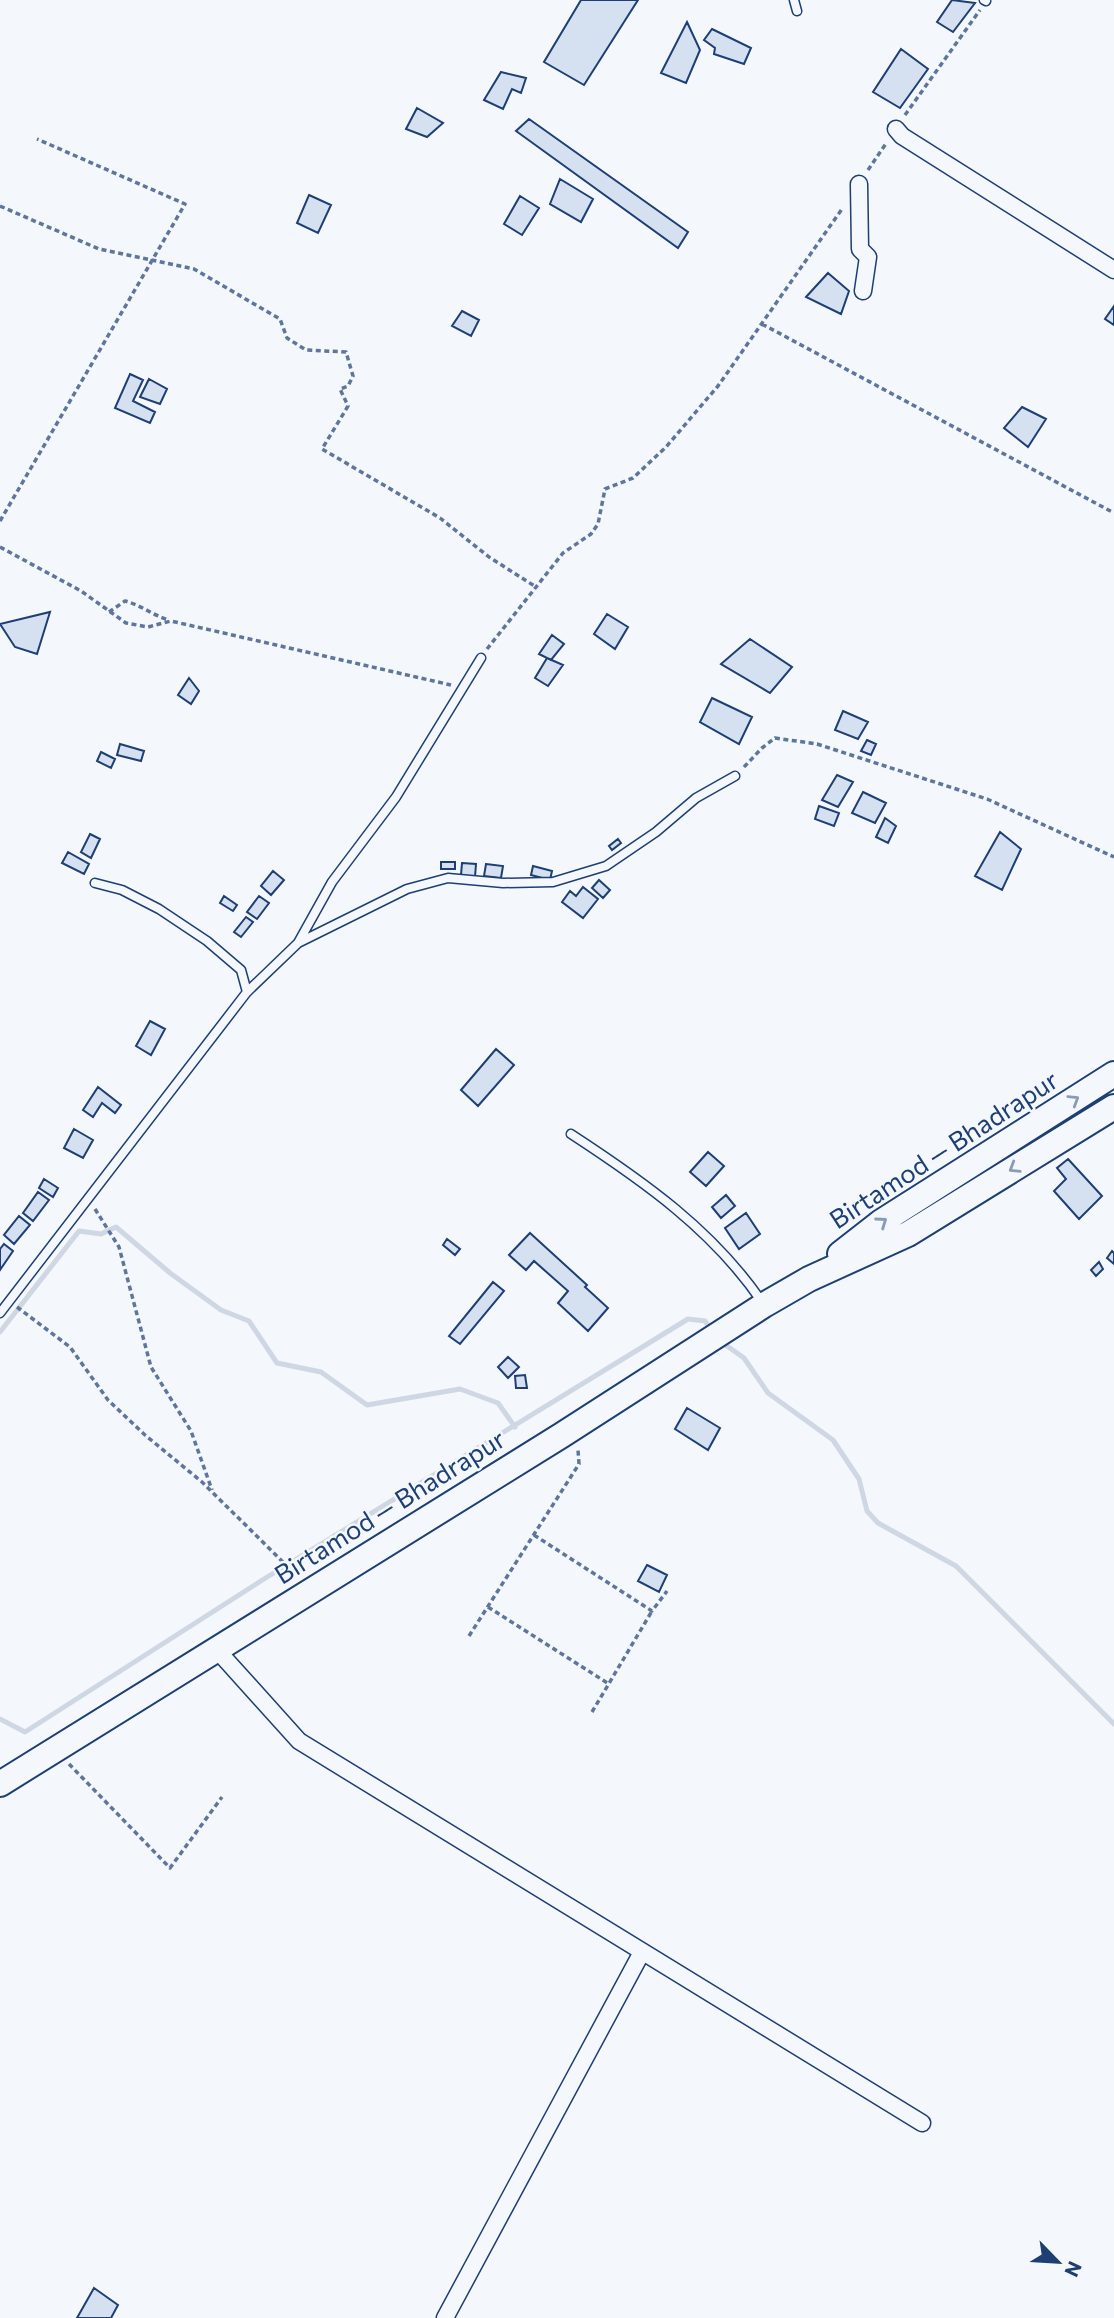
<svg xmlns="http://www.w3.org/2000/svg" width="1114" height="2318" font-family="Commissioner,sans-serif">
<rect width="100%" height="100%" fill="#f4f7fb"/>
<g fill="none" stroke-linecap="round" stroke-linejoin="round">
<path stroke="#cfd7e4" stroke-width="5" d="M0 1332 79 1231 101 1234 116 1227 170 1273 221 1310 249 1321 277 1363 321 1372 367 1405 460 1389 498 1403 515 1427
M720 1341 744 1358 768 1393 833 1440 859 1479 867 1511 878 1523 956 1566 1114 1724
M0 1719 25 1732 264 1579 688 1319 705 1321 712 1331"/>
</g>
<path fill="#d5e0f0" stroke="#1d3f73" stroke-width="2" d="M581 0H638L584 85 544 62Z
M952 0 975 3 953 32 937 22Z
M687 22 700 50 686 83 661 73Z
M712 29 751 48 744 64 714 54 715 48 704 40Z
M901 49 928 69 900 108 873 92Z
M501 72 526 78 521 93 512 89 503 109 484 100Z
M417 108 443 123 427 137 406 129Z
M529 119 688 232 678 248 516 131Z
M560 179 593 199 581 222 550 204Z
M309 195 331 205 318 233 297 223Z
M520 196 539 208 522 235 504 224Z
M828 273 849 291 841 314 806 297Z
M1114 306V325L1105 319Z
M462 311 479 320 471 336 452 326Z
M130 374 143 380 133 401 155 412 150 423 115 408Z
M149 379 167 389 160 404 140 397Z
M1022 407 1046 419 1028 447 1004 428Z
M50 612 37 654 15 647 0 624Z
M607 614 628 627 615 649 594 634Z
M552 635 564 644 551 660 539 654Z
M750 639 792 667 770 693 721 664Z
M547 658 563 665 548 686 535 678Z
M189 678 199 691 191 704 178 695Z
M712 698 752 717 739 744 700 722Z
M843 711 868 722 858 739 835 730Z
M867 740 876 744 871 755 861 751Z
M120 744 144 751 141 761 117 755Z
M101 752 115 759 111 768 97 761Z
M837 775 853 782 838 807 822 800Z
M863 792 886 803 875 823 852 813Z
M819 806 839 813 834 826 815 819Z
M885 818 896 826 888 843 876 837Z
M1000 832 1021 849 1002 890 975 876Z
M90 834 100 839 91 858 81 852Z
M618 839 621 843 612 850 609 846Z
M68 852 89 864 84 874 62 863Z
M441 862H455V869H441Z
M462 863 476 864 475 877 461 875Z
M486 864 503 866 501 878 484 876Z
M533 866 552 871 550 880 531 875Z
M273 871 284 880 271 895 261 886Z
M599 880 610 890 603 898 592 888Z
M583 887 598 899 583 918 562 902 570 891 576 896Z
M224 896 237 905 233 911 220 903Z
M259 896 269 903 257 919 247 912Z
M246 917 253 922 241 937 234 932Z
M150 1021 165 1029 151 1055 136 1046Z
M496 1049 514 1065 478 1106 461 1090Z
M98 1087 121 1105 115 1113 102 1103 93 1117 83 1110Z
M74 1129 93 1140 83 1158 64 1148Z
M708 1152 724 1166 706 1186 690 1172Z
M1068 1159 1102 1196 1079 1219 1054 1191 1066 1179 1057 1168Z
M44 1179 58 1188 53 1197 39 1188Z
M38 1192 49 1200 33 1221 23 1213Z
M726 1195 735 1206 721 1218 712 1207Z
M746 1213 760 1234 739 1249 725 1228Z
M19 1216 30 1225 14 1244 4 1235Z
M530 1233 587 1285 585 1287 608 1308 588 1331 558 1303 568 1291 534 1261 526 1270 509 1255Z
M447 1239 460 1249 455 1255 443 1245Z
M4 1244 13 1251 0 1270V1249Z
M1112 1251 1114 1253V1264L1107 1258Z
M1099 1262 1103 1269 1096 1276 1091 1270Z
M493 1282 504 1291 460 1344 449 1336Z
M508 1357 519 1367 508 1378 498 1367Z
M525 1375 527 1388H516L515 1376Z
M687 1408 720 1428 708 1450 675 1429Z
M647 1565 667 1575 659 1592 638 1581Z
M94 2288 118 2305 111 2318H77Z"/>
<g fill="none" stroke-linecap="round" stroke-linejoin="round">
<defs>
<path id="lane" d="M794 0 797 11
M984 0 986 1
M95 883 122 890 159 909 207 941 241 970 247 992
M298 943 332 882 396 797 481 658
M571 1134C643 1181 713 1230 762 1302
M0 1313 247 992 298 943 407 889 448 878 503 883 553 882 606 866 656 832 696 798 735 776"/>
<path id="street" d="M896 129 902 136 1114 270
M859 184 860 249 868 257 863 291
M217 1650 299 1741 922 2123
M445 2318 642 1952"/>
<path id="primary" d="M840 1254 881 1222 1114 1074
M0 1784 562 1435 764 1305 809 1279 908 1234 1114 1107"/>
</defs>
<use href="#lane" stroke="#1d3f73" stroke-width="11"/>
<use href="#street" stroke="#1d3f73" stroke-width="19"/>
<use href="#primary" stroke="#1d3f73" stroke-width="28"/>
<path stroke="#5e769c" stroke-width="3.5" stroke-dasharray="5 3.5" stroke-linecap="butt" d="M905 115 980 10
M868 170 887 142
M0 206 99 249 194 269 280 319 287 338 306 350 346 352 353 376 348 386 340 389 348 406 322 449 440 518 489 557 536 587
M762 324 1114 513
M0 521 185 204 37 139
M0 547 81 591 126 623 148 627 171 621 451 685
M109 612 125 601C141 605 152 615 169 620
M487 649 563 553 591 534 598 524 605 489 633 478 666 447 718 386 842 209
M744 767 762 748 775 738 817 744 987 799 1114 857
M95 1209 119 1247 151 1367 191 1431 212 1490
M17 1307 70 1347 108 1400 145 1435 202 1482 287 1566
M534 1535 652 1611 667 1591
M488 1607 609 1684
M469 1636 579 1464 578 1450
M592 1712 652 1611
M69 1764 170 1868 222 1797"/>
<use href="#lane" stroke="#f4f7fb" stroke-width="8"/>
<use href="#street" stroke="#f4f7fb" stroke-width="16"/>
<use href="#primary" stroke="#f4f7fb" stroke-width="24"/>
</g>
<defs><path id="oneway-chevron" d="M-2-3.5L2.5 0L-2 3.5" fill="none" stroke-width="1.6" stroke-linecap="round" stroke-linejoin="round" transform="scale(1.75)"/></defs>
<g stroke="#889bb7">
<use href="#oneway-chevron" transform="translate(1074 1100) rotate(-32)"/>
<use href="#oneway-chevron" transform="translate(1014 1168) rotate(148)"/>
<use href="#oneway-chevron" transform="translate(882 1222) rotate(-35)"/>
</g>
<g text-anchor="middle" stroke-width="5" stroke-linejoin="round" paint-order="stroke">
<g font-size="26" fill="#1d3f73" stroke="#f4f7fb">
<text transform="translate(944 1150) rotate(-33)" y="9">Birtamod — Bhadrapur</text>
<text transform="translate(390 1507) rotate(-32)" y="9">Birtamod — Bhadrapur</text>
</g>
</g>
<g transform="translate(1058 2262) rotate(115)" stroke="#f4f7fb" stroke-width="5" paint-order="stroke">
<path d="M0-5L12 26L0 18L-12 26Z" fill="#1d3f73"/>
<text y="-10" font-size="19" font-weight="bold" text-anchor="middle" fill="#1d3f73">N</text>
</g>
</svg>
